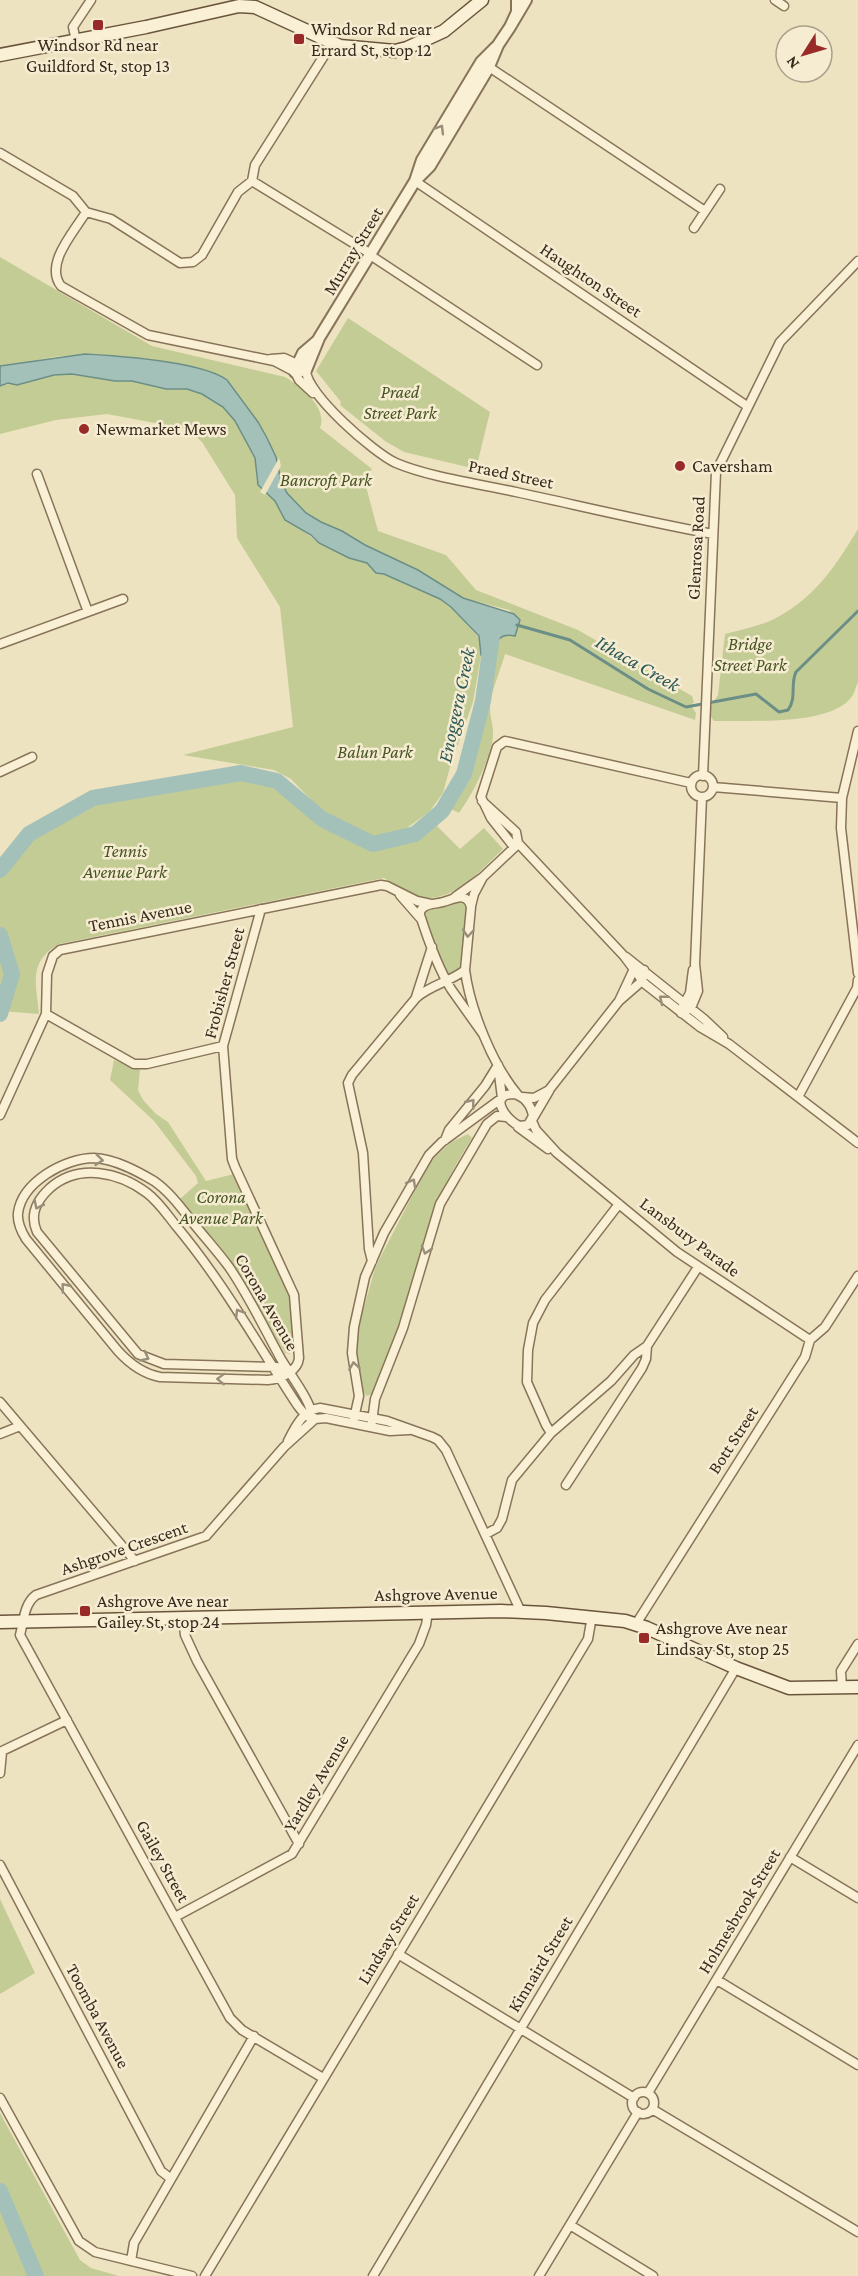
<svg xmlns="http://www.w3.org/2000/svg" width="858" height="2276" font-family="'Crimson Pro',serif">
<rect width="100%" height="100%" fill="#eee3c1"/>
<path fill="#c4cc95" d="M0 257 152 346 285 377C301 386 328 408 320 428L372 469 364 479 378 531 446 555 476 590 578 630 692 696 694 702 691 705 696 713 695 720 505 654C501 669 490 694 490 708 490 718 494 727 493 736 491 759 472 795 459 813L449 808C454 798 461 789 465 779 480 736 485 690 494 646 501 635 511 630 520 620L509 610 463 598 418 570 365 545 342 531 321 522 306 513 287 493 281 481 276 457 267 438 258 422 227 380C198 359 101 354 64 356 43 357 21 366 0 366Z
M348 318 490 412 476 469 404 452 385 441 340 405 341 402 316 371Z
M72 374 115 381H132L166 389H187L210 397 223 407 235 421 255 458 257 482 275 501 282 515 319 543 349 558 367 563 376 573 384 574 440 599 451 607 480 639 482 650 473 702 450 767 443 793 429 812 408 827 391 836 370 837 321 810 291 779 274 770 183 755 293 727 280 607 237 538 235 495 202 442 187 429 107 414 56 420 0 434V386L54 375Z
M858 529V682C856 686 855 691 853 695 833 727 748 720 714 721L710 716 711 706 718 695 725 634C740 630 756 627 770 621 813 600 834 569 858 529Z
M241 773 277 781 322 819 373 844 415 834 442 811 437 826 460 849 484 828 503 849C481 870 452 905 417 897 406 894 394 884 384 878L59 944C28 962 36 983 39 1014L1 1011 12 974 0 935V870L29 834 93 798Z
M462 901 467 907 461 965 457 972 450 974C438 967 426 927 423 913L426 909Z
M0 955 8 979 0 999Z
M114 1060 140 1070 138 1090 143 1100 156 1114 168 1122 206 1181 234 1174 289 1294C292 1308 298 1341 290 1354L285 1353 236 1269 180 1199 198 1183 196 1176 154 1121 110 1080Z
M468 1134 472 1138C458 1160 445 1183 436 1207 413 1269 403 1336 372 1394L367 1396 362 1391 355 1354 357 1333 375 1268 429 1163 451 1142Z
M0 1899 35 1973 0 1994Z
M0 2113 80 2260 91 2268 119 2276H0Z"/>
<path fill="#a4c1b9" stroke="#6b8f87" stroke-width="1.5" d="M85 354C120 356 201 361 227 380L258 422 267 438 276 457 281 481 287 493 306 513 321 522 342 531 365 545 418 570 463 598 514 614 520 620 515 636C498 632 494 644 491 658L481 655 479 636 451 607 440 599 384 574 376 573 367 563 349 558 319 543 311 535 285 520 275 501 258 485 255 458 235 421 223 407 202 394 187 389H166L132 381H115L72 374 54 375 17 385 8 383 0 386V366Z"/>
<path fill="#eee3c1" d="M279 458 281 466 265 495 260 492Z"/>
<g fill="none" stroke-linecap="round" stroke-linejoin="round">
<path stroke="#6b8f87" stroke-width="3" d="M517 625 570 640 648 689 686 707 756 694 779 712 788 710C797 698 790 684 796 672L858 611"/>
<path stroke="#a4c1b9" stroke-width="16" d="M0 870 29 834 93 798 241 773 277 781 322 819 373 844 415 834 442 811 464 774 483 701 492 636
M0 935 12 974 0 1014
M0 2191 36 2276"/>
<defs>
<path id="minor" d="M775 0 784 6
M76 41 73 27 91 0
M489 67 705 211
M0 153 73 196 86 212 111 219 180 263 193 262 202 255 238 192 252 181 255 165 332 43
M252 181 371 254
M415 181 747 406
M86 212C74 232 44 264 61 286L148 335 274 361 295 372 299 380 313 393
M694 228 720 189
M370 255 537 365
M271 359 284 358 297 364
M306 370C306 394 374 453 396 463 429 477 480 484 516 492 581 506 647 522 713 534
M37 474 88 612
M0 644 123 599
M858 731 842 798 841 828 858 973
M0 772 32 757
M691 786a11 11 0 1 1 22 0a11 11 0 1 1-22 0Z
M703 776 716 472 780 342 858 261
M713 787 842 798
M482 801 516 832 518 843 624 956 645 984 700 1027 729 1044 858 1143
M514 847 491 818 481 797 497 747 505 741 691 783
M400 895 421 919
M455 897 483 877 518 844
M471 906 474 894 483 877
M261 909 223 1046 232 1159 235 1167 294 1295 299 1358C298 1371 281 1379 268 1380L160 1377C144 1374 129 1363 118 1351L26 1239C21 1231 17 1223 18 1213 22 1182 65 1158 94 1158 115 1159 137 1171 154 1181 170 1192 182 1209 194 1224 206 1239 218 1252 229 1267 249 1296 264 1328 281 1359 291 1376 312 1402 313 1420
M626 957 704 1019 723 1037
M465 970C470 1009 493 1066 518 1095
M416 997 432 947
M683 1006 690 993 693 970
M681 1013 691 1008 698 991 695 964 702 797
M46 1014 134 1064H147L223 1046
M498 1066 502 1098
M514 1094C525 1097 531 1105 533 1116L528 1125 519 1126C505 1119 488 1094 514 1094Z
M522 1097 534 1098 549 1090 619 1001 642 981 644 970 633 971 619 1001
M798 1097 857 988 858 980
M0 1115 46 1014 47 974 53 956 60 950 381 885 387 886 417 901 431 904
M532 1120 549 1091
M532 1121 536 1130 557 1153 677 1252 810 1340
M518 1127 548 1149
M445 1140 449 1130 485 1086 498 1065
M372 1261 369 1249 363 1153 348 1083 352 1075 416 998C430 985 450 982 465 970L471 907C467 891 454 899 443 902 437 904 429 903 424 907 420 910 420 911 420 915 428 940 437 966 451 989L483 1034
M289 1372 277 1367 164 1364 138 1354 37 1232C29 1214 37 1200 50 1188 79 1163 119 1172 147 1193 159 1202 168 1216 177 1227 212 1269 239 1313 268 1359 278 1375 288 1391 298 1406 303 1413 306 1416 313 1420
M0 1402 135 1561
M372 1422 375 1399 403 1328 440 1204 487 1124 497 1116 506 1117
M353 1423 359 1396 352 1353 354 1327 365 1277 384 1233 429 1155 442 1142 502 1098
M551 1433 546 1425 527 1382 528 1350 533 1323 545 1300 619 1204
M0 1434 20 1426
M288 1441C295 1427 303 1410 320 1408L387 1421 432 1437 438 1440 446 1450 521 1612
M566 1485 642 1368 646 1359 647 1346
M486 1534 497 1528 502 1519 512 1480 551 1433 611 1381 634 1355 647 1346 698 1267
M183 1619 185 1635 197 1661 299 1844
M636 1624 805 1357 810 1340 825 1327 858 1276
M842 1688 841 1671 858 1644
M0 1752 67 1720
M0 1773 2 1752
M790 1857 858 1898
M0 1865 161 2171 170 2178
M175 1917 292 1854 419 1644 426 1625 428 1612
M398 1954 634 2098
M717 1980 858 2065
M323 2078 242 2030 230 2018 20 1635C24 1620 24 1604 36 1595L206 1536 284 1447 315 1419 326 1418 390 1431 409 1430
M632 2103a11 11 0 1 1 22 0a11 11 0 1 1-22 0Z
M648 2093 858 1745
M0 2098 79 2241 95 2252 192 2276
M652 2109 858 2232
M570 2225 653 2276
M131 2261 134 2243 254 2036
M205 2276 588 1639 592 1616
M373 2276 736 1668
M539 2276 638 2112"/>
<path id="tertiary" d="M517 0V12L510 27 526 0
M415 181 422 160 481 62 496 47
M306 370 319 338 415 181 430 166 488 69 498 45 510 27
M306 370 295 372V370L303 353 317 341"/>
<path id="secondary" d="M0 55 146 27 239 6 255 7 340 46 395 51 407 48 444 31 482 0
M0 1622 501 1611 546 1613 625 1621 647 1628 736 1668 789 1688 858 1687"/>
</defs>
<use href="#minor" stroke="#887459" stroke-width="11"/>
<use href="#tertiary" stroke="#887459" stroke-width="14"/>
<use href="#secondary" stroke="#6a553c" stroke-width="15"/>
<use href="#minor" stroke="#f9f0d5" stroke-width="8"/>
<use href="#tertiary" stroke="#f9f0d5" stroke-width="10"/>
<use href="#secondary" stroke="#f9f0d5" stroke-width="12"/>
</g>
<defs><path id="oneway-chevron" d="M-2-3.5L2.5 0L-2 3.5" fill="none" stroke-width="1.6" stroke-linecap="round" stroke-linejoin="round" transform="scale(1.5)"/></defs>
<g stroke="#988e79">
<use href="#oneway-chevron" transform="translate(440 129) rotate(-59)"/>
<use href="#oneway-chevron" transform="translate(468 933) rotate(95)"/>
<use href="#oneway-chevron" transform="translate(663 999) rotate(-141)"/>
<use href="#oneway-chevron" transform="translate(471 1103) rotate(-51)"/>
<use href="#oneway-chevron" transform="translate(99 1160) rotate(6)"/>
<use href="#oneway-chevron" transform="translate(412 1183) rotate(-61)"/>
<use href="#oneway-chevron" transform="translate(38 1205) rotate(117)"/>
<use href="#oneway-chevron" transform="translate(426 1250) rotate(107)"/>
<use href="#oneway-chevron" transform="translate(65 1287) rotate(-129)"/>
<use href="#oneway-chevron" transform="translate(239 1313) rotate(-121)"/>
<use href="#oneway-chevron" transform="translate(145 1357) rotate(27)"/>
<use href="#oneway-chevron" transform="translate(354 1366) rotate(-99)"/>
<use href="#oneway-chevron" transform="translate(221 1379) rotate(-178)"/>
</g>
<g fill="#982b28" stroke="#f6ecd1" stroke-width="2">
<rect x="92" y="19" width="12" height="12" rx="3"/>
<rect x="293" y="33" width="12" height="12" rx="3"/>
<circle cx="84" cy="429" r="6"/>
<circle cx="680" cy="466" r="6"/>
<rect x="79" y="1605" width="12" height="12" rx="3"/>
<rect x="638" y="1632" width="12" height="12" rx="3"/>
</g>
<g text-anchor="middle" stroke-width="5" stroke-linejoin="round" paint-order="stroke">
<g font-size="18" fill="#382b1d" stroke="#f6ecd1" text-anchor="start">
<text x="311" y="35">Windsor Rd near<tspan x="311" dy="21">Errard St, stop 12</tspan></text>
<text x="98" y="51" text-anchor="middle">Windsor Rd near<tspan x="98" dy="21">Guildford St, stop 13</tspan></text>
<text x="96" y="435">Newmarket Mews</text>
<text x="692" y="472">Caversham</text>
<text x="97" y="1607">Ashgrove Ave near<tspan x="97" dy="21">Gailey St, stop 24</tspan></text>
<text x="656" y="1634">Ashgrove Ave near<tspan x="656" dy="21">Lindsay St, stop 25</tspan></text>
</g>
<g font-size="18" fill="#382b1d" stroke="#f6ecd1">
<text transform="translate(353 251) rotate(-59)" y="6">Murray Street</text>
<text transform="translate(591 280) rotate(34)" y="6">Haughton Street</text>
<text transform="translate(511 474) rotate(12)" y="6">Praed Street</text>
<text transform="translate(696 548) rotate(-87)" y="6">Glenrosa Road</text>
<text transform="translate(140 916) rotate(-11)" y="6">Tennis Avenue</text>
<text transform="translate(224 983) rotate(-75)" y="6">Frobisher Street</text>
<text transform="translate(690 1237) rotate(37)" y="6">Lansbury Parade</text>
<text transform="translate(267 1302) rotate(60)" y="6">Corona Avenue</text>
<text transform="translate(733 1440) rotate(-57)" y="6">Bott Street</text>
<text transform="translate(124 1548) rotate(-19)" y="6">Ashgrove Crescent</text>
<text transform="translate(436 1594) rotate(-1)" y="6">Ashgrove Avenue</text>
<text transform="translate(316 1783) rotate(-59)" y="6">Yardley Avenue</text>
<text transform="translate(163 1861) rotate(61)" y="6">Gailey Street</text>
<text transform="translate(739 1911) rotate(-59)" y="6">Holmesbrook Street</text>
<text transform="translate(388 1939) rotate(-59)" y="6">Lindsay Street</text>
<text transform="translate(540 1964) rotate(-59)" y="6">Kinnaird Street</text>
<text transform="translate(98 2016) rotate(62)" y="6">Toomba Avenue</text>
</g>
<g font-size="18" font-style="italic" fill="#465423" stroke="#f6ecd1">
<text x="400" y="398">Praed<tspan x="400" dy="21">Street Park</tspan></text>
<text x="326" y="486">Bancroft Park</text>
<text x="750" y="650">Bridge<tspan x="750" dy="21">Street Park</tspan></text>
<text x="375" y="758">Balun Park</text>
<text x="125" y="857">Tennis<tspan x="125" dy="21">Avenue Park</tspan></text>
<text x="221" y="1203">Corona<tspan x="221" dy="21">Avenue Park</tspan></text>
</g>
<g font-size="20" font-style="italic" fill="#2c5856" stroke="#f6ecd1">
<text transform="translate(638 663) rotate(30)" y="7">Ithaca Creek</text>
<text transform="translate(456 705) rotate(-78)" y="7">Enoggera Creek</text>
</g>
</g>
<g transform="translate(804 54) rotate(233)"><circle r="28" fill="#f6ecd1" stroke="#aa9f89" stroke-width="1.5"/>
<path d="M0-4.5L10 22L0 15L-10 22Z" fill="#982b28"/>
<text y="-9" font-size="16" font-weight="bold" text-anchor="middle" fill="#382b1d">N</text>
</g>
</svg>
